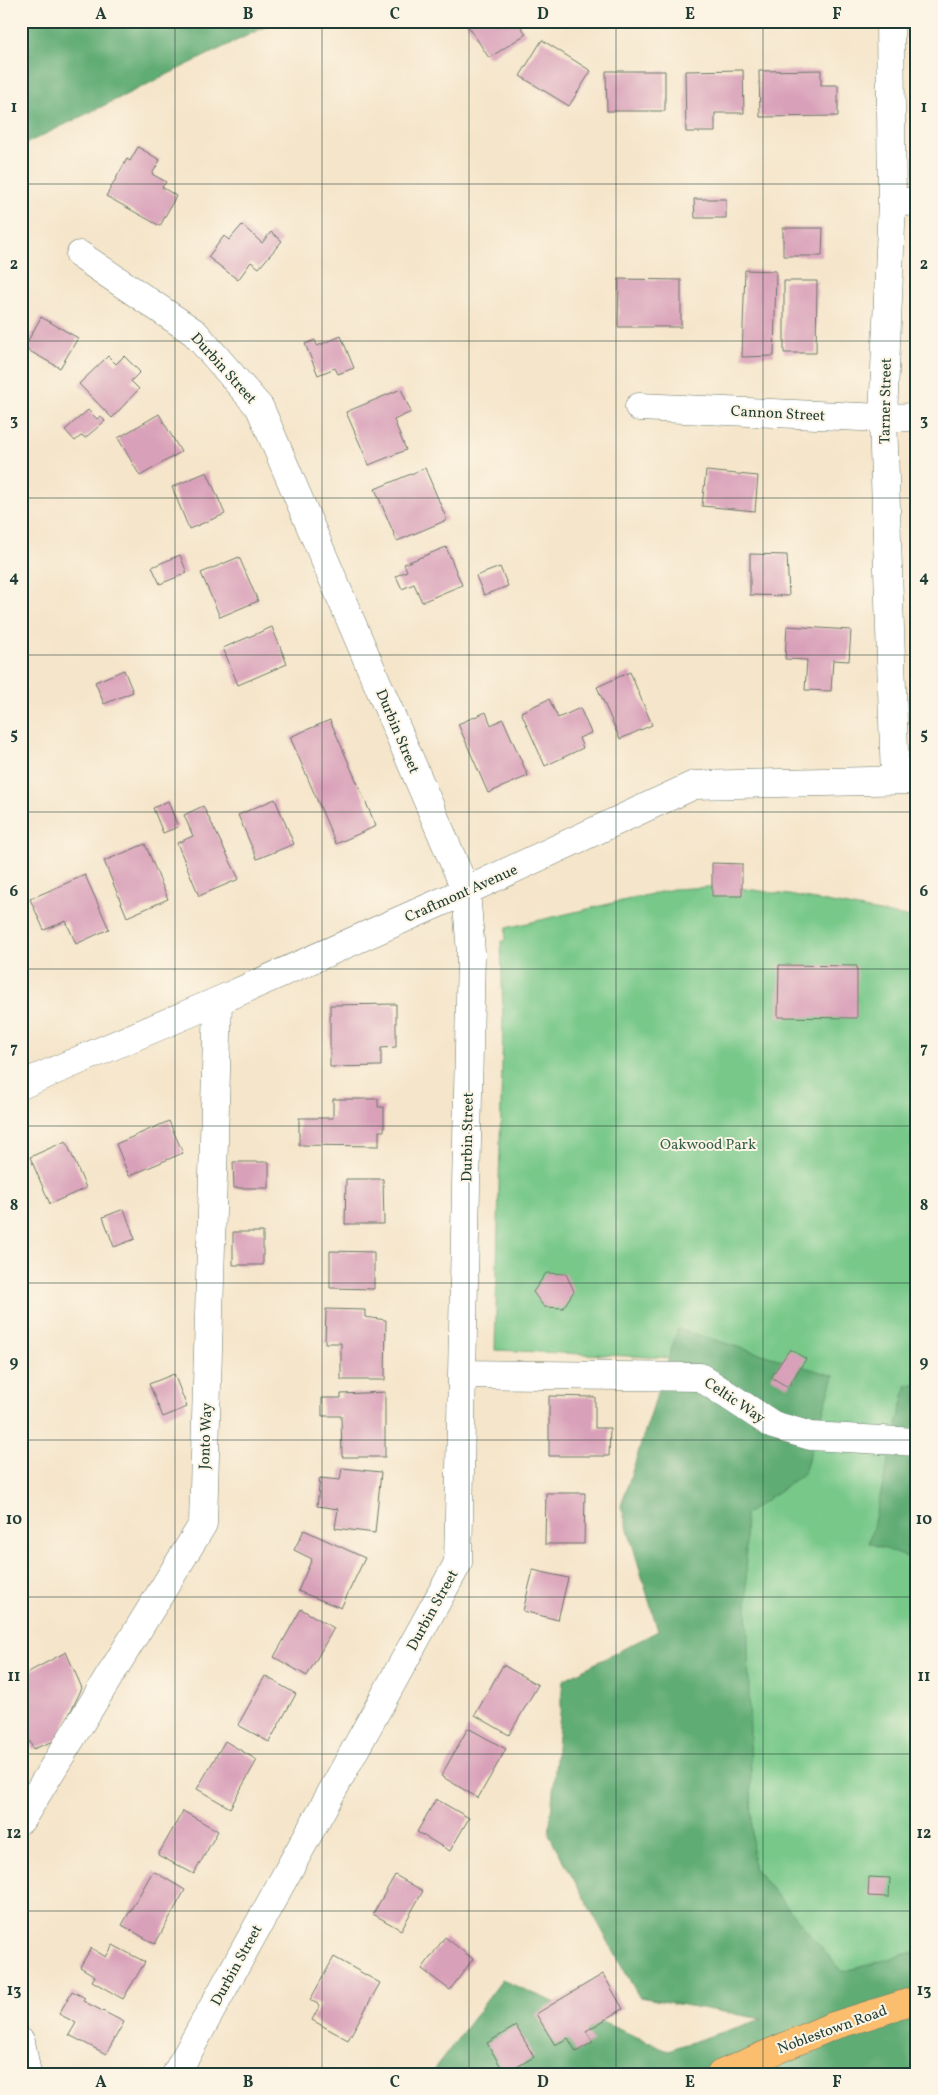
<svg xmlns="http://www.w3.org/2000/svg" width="938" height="2095" font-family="Vollkorn,serif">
<rect width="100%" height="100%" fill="#fcf5e5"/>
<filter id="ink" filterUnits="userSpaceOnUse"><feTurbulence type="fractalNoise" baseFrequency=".02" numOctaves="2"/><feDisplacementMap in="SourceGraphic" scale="10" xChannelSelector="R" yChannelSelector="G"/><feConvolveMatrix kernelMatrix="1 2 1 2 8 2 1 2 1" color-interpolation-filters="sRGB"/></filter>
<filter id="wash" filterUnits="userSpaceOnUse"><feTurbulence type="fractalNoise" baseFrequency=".0096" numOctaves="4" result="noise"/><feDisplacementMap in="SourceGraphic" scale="20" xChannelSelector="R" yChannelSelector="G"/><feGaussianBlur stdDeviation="1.12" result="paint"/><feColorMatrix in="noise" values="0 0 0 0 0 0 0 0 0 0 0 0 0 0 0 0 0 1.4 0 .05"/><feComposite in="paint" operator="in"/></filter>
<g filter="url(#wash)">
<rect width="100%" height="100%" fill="#f5e5ca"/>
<path fill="#77c889" stroke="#4b825e" d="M725 886 789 895 917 919V1972L844 1992 672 2004 722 1660 694 1359 495 1350 503 1019 501 941H505L506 928 673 889Z"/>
<path fill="#61ac75" stroke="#407454" d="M21 21H277L21 146Z
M678 1329 834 1376 804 1473 745 1515 753 1867 842 1972 917 1951V2074H431L502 1980 668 2050 762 2019 639 1997 549 1835 563 1680 658 1631 621 1506Z
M907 1384 917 1386V1561L869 1543Z"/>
<g id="blocks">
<path fill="#d9a1b9" d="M465 21H517L526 34 489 58Z
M542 40 591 71 569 106 520 76Z
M743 70 744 113H715V132H686L685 71Z
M821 70V85H838V116L760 117 759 71Z
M606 71H665V111H607Z
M138 147 160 160 152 174 166 182 162 187 176 196 160 226 106 196 127 159 130 161Z
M694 199H726V218H695Z
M242 225 262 243 271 232 282 241 259 268 251 262 238 280 208 257 224 236 229 240Z
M783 228H823L822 256H783Z
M745 270 776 271 774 356 742 357Z
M619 279 681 280V327H618Z
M784 281H817L816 353H784Z
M41 317 78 338 60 368 24 348Z
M341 336 354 368 338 374 335 368 318 375 305 344 315 340 317 346Z
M108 356 116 364 124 356 140 372 131 381 139 389 112 418 79 384Z
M401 389 411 412 394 420 406 450 369 465 346 412Z
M88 410 97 419 101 416 105 421 85 438 82 435 75 441 65 430Z
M159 414 181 452 140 476 118 438Z
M425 468 447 520 397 541 375 489Z
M706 471 758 476 755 511 702 506Z
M207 472 225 514 189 529 172 487Z
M446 547 462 585 422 602 414 584 402 589 396 576 407 571 404 564Z
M750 554 787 555 789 596 750 595Z
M180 555 187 573 160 584 152 567Z
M239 557 258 601 220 617 201 573Z
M500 567 508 586 484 595 476 576Z
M787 626 851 630 849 661 833 660 831 691 805 690 807 660 785 659Z
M272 627 287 664 238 685 223 648Z
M124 670 133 692 104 704 95 682Z
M630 672 652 725 620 739 597 687Z
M549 699 558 718 580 708 591 733 579 738 583 748 545 766 521 712Z
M486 712 491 725 503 719 528 776 488 793 458 724Z
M330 720 376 826 336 844 290 737Z
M275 799 294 844 257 859 238 815Z
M168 801 178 827 163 833 153 808Z
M203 806 239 879 199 896 177 843 193 836 184 815Z
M145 844 168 899 127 917 104 861Z
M712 863 742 864V896H712Z
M85 875 109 929 76 944 66 921 44 930 30 899Z
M779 965 857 966V1018L778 1017Z
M396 1004V1047L381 1048V1066L330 1067V1005Z
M333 1099H378V1107H384V1131H379V1146L299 1145V1118H333Z
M169 1121 183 1153 129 1176 116 1144Z
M66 1141 86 1188 50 1204 30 1157Z
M233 1162H269V1188H234Z
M346 1179H383L384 1224H345Z
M124 1209 135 1239 114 1247 103 1217Z
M233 1232H263V1265H233Z
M330 1251 374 1252V1289L330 1288Z
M546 1273 566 1274 574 1291 563 1308 544 1307 533 1292Z
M326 1309 365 1310V1317L386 1320 385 1380H341V1343H325Z
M790 1349 806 1359 788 1387 771 1377Z
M174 1374 187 1407 163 1417 149 1384Z
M385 1392V1457H342L341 1416H322V1398H341V1394Z
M549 1396 595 1397V1428H610L609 1456H549Z
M342 1468 381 1472 375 1533 335 1528 338 1509 317 1506 320 1478 340 1480Z
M546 1493H585L584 1544H545Z
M304 1530 365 1558 341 1608 298 1591 312 1559 294 1550Z
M533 1570 568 1578 558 1620 523 1611Z
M301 1609 334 1628 307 1676 274 1657Z
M66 1652 82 1688 57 1740 33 1749 21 1720V1676Z
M503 1665 538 1685 509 1735 475 1715Z
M265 1676 296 1694 269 1742 238 1725Z
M468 1728 506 1749 478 1798 441 1776Z
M225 1741 257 1760 230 1808 197 1789Z
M436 1799 469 1818 450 1851 417 1832Z
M183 1811 218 1831 194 1874 158 1855Z
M153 1871 185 1890 155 1944 122 1925Z
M395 1875 423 1891 401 1930 373 1914Z
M869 1877 890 1878 889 1897 868 1896Z
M445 1937 473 1959 450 1990 422 1969Z
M113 1945 145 1962 123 1999 92 1981 95 1976 80 1967 91 1948 106 1957Z
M334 1957 380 1983 348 2040 312 2020 320 2005 310 2000Z
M603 1974 623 2009 586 2031 593 2042 576 2052 568 2038 555 2045 536 2014Z
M72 1991 85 1998 83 2001 124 2022 106 2054 69 2035 76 2023 59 2014Z
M516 2026 534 2057 505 2074 487 2043Z
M917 2059V2071L914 2072 911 2060Z"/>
</g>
</g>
<g filter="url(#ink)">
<use href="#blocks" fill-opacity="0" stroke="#6a7868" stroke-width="1"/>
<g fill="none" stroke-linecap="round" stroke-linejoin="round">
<defs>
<path id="minor" d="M890 21 892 201 883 418 895 780
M892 201 917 202
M80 255 195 333 260 408 466 891 471 953 458 1563 176 2074
M639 407 883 418 917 417
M21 1085 218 1001 466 891 694 785 917 780
M462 1374 700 1377 773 1425 811 1436 917 1442
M21 1820 203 1524 218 1001
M21 2042 27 2074"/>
<path id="major" d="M721 2074 830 2027 917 2000"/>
</defs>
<use href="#minor" stroke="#6a7868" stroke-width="29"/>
<use href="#major" stroke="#6a7868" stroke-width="29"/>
<use href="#minor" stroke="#fff" stroke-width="28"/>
<use href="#major" stroke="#fbbd6e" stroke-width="28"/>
</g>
</g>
<path fill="none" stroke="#1f3d34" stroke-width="1" stroke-opacity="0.55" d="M175 21V2074M322 21V2074M469 21V2074M616 21V2074M763 21V2074M21 184H917M21 341H917M21 498H917M21 655H917M21 812H917M21 969H917M21 1126H917M21 1283H917M21 1440H917M21 1597H917M21 1754H917M21 1911H917"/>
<g text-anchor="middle" stroke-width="4" stroke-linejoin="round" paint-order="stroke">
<g font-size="15" fill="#1f3d34" stroke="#fcf5e5">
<text transform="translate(224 368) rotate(48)" y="5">Durbin Street</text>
<text transform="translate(885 401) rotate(-89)" y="5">Tarner Street</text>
<text transform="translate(778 413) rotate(3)" y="5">Cannon Street</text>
<text transform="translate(398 731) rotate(67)" y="5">Durbin Street</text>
<text transform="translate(461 893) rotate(-24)" y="5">Craftmont Avenue</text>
<text transform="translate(467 1137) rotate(-89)" y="5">Durbin Street</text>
<text transform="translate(735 1400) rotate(34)" y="5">Celtic Way</text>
<text transform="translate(205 1436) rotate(-88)" y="5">Jonto Way</text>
<text transform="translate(432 1610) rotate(-61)" y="5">Durbin Street</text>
<text transform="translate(236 1965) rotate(-61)" y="5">Durbin Street</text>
<text transform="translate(832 2029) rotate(-20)" y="5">Noblestown Road</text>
</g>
<g font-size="15" fill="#356049" stroke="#fcf5e5">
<text x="708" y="1149">Oakwood Park</text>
</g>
</g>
<rect width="938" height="2095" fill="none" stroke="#fcf5e5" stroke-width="55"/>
<rect x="28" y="28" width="882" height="2040" fill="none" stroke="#1f3d34" stroke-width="2"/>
<g font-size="16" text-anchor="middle" font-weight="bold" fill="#1f3d34">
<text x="101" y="19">A</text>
<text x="248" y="19">B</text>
<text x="395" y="19">C</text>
<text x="543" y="19">D</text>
<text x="690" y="19">E</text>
<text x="837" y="19">F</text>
<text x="14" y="112">1</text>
<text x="924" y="112">1</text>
<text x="14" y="269">2</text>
<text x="924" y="269">2</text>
<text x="14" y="425">3</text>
<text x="924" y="425">3</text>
<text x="14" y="582">4</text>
<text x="924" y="582">4</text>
<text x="14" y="739">5</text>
<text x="924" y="739">5</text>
<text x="14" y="896">6</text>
<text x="924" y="896">6</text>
<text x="14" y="1053">7</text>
<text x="924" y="1053">7</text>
<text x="14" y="1210">8</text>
<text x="924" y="1210">8</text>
<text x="14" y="1367">9</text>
<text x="924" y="1367">9</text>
<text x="14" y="1524">10</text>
<text x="924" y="1524">10</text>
<text x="14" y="1681">11</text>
<text x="924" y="1681">11</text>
<text x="14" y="1838">12</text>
<text x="924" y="1838">12</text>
<text x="14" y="1995">13</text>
<text x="924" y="1995">13</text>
<text x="101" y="2087">A</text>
<text x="248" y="2087">B</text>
<text x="395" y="2087">C</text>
<text x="543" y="2087">D</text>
<text x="690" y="2087">E</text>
<text x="837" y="2087">F</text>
</g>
</svg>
